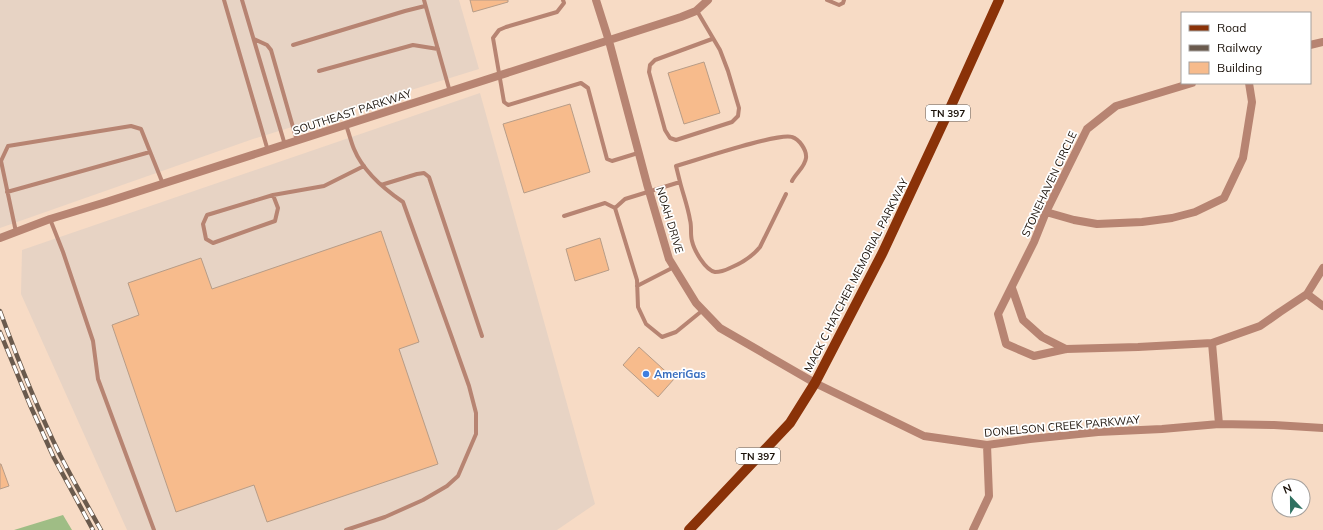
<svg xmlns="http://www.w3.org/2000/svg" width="1323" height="530" font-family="Mulish,sans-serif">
<rect width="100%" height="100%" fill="#f7dbc5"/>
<path fill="#e7d3c4" d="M0 0H459L479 69 253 139 0 228Z
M480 93 595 504 557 530H127L21 294 22 250Z"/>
<path fill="#9fbd85" d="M63 515 72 530H14Z"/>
<path fill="#f7bb8c" stroke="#b79c87" d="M470 0H508V2L473 12Z
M704 62 720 113 684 124 668 73Z
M570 104 590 172 524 193 503 124Z
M381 231 419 342 399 349 438 464 267 522 254 485 176 512 112 325 139 315 128 283 201 258 212 289Z
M600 238 609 270 575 281 566 249Z
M639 347 674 379 658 397 623 365Z
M0 464H1L9 486 0 489Z"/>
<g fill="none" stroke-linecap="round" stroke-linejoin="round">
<path stroke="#b78472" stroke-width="4" d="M224 0 268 151
M242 0 285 145
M424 0 450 92
M563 0 564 3 557 12 506 27 499 30 493 38 504 102 508 105 581 83 588 88 607 159 612 161 638 153
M827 0 839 5 843 3 844 0
M697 11 720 50 728 71 739 108 738 116 732 122 676 140 670 138 665 130 649 72 650 65 655 60 712 39
M254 39 267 45 271 50 297 141
M293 45 405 11 425 6
M319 71 413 45 438 49
M680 182 676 166C694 161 779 132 792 137 799 139 807 150 806 158 805 167 796 173 792 181
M381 185 417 174 424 173 429 177 482 336
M7 192 150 152
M273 195 278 208 275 221 213 243 206 239 203 224 207 215 273 195 324 186 364 166
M615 208 625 199 680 182C683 194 688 207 690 220 692 227 690 234 692 241 694 250 705 270 715 272 720 272 726 270 730 268 742 263 752 257 760 247L786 194
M564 216 605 203 615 208 637 280 638 307 646 324 662 337 676 332 703 310
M50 219 63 252 93 341 98 379 154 530
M16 232 1 161 8 146 131 126 141 129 163 184
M637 286 674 267
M346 530 385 517 423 500 447 486 458 476 476 434V413L469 386 451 335 403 202C384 189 363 171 354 149 351 142 349 133 346 125"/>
<path stroke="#b78472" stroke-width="8" d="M596 0 609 41 647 184 669 259 696 303 720 328 815 383 924 436 987 445 1030 439 1098 432 1162 429 1219 424 1274 425 1323 428
M1310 45 1323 42
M1192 83 1116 106 1087 129 1046 212 1034 242 998 314 1006 344 1034 356 1066 349 1138 347 1212 343 1260 326 1280 312 1307 294 1323 268
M1046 212 1074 220 1097 224 1142 222 1172 218 1195 212 1224 198 1243 158 1252 102 1249 83
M0 238 50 219 106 202 681 17 696 11 708 0
M1012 288 1023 320 1042 337 1066 349
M1307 294 1323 306
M1212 343 1219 424
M973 530 989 496 987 445"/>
<path stroke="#8a3208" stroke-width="10" d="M689 530 790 423 815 383 882 254 951 106 999 0"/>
<defs>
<path id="rail" d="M0 311C18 360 37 408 60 455 73 480 87 505 101 530
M0 332 30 405 54 458 93 530"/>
</defs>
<use href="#rail" stroke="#6a5a4d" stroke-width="4.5"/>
<use href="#rail" stroke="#fff" stroke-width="3" stroke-dasharray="9" stroke-linecap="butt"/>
</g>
<circle fill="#3f7fe0" stroke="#fff" stroke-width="1.5" cx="646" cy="374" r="4"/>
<g text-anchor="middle" stroke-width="3.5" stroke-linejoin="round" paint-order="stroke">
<g fill="#fff" stroke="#5f5954" stroke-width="1">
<rect x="926" y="105" width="44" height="16" rx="3"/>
<rect x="736" y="448" width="44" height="16" rx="3"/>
</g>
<g font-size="10" font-weight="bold" fill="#1b120a">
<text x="948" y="117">TN 397</text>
<text x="758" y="460">TN 397</text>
</g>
<g font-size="11" fill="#1b120a" stroke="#fff">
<text transform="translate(352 112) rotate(-18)" y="4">SOUTHEAST PARKWAY</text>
<text transform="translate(1049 184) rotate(-65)" y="4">STONEHAVEN CIRCLE</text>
<text transform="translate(670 220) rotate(73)" y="4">NOAH DRIVE</text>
<text transform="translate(856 275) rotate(-63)" y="4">MACK C HATCHER MEMORIAL PARKWAY</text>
<text transform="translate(1062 426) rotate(-5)" y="4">DONELSON CREEK PARKWAY</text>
</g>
<g font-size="11" font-weight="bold" fill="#366cbe" stroke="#fff" text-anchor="start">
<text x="654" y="378">AmeriGas</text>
</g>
</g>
<rect x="1181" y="12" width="130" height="72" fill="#ffffff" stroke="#a4a09d"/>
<rect x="1189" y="25" width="20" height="6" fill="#8a3208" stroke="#a4a09d"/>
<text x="1217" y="32" font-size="12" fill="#1b120a">Road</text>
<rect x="1189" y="45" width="20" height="6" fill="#6a5a4d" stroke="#a4a09d"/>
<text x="1217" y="52" font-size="12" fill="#1b120a">Railway</text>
<rect x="1189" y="62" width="20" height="12" fill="#f7bb8c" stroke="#a4a09d"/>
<text x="1217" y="72" font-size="12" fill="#1b120a">Building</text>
<g transform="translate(1291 498) rotate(338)"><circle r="19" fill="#ffffff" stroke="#a4a09d"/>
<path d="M0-3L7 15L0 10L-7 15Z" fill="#2f7161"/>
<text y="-6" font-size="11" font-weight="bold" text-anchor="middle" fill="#1b120a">N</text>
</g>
</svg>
